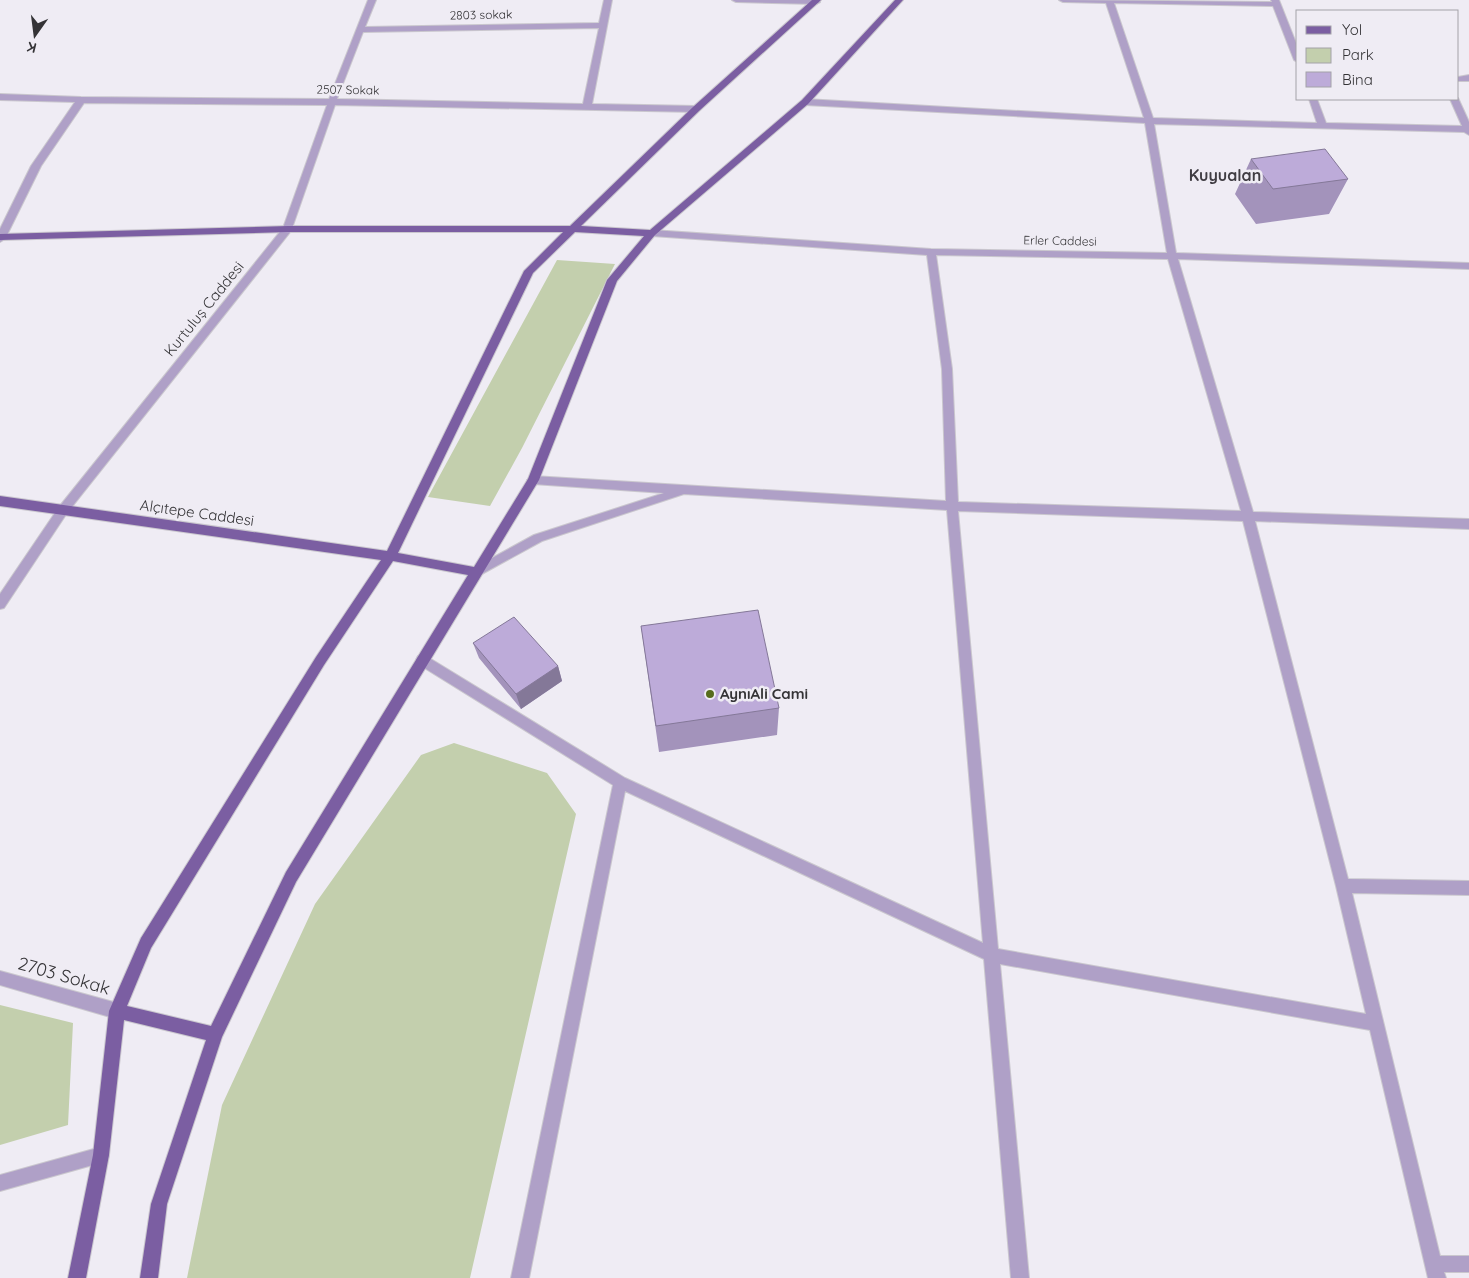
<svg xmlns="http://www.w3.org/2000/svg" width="1469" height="1278" font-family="Quicksand,sans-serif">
<rect width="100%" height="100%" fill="#efecf4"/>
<path fill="#c3cfad" d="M557 260 615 264 522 448 490 506 428 497Z
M454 743 547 773 576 814 470 1278H187L222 1105 315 904 421 755Z
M0 1005 73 1023 68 1125 0 1145Z"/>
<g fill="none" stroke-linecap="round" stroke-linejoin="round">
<defs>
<path id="minor" d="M368 0H376L365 27 599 23 604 0H612L592 104 696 106 700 109 696 112 335 105 291 231 67 513 4 608 0 609V594L59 507 283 228 327 105 84 103 41 166 5 239 0 242V229L31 166 75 102 0 100V94L81 97 329 99ZM599 28 583 104 337 99 363 32Z
M732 0H818L820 2 816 4 736 2Z
M1059 0 1272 2 1271 0H1279L1298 48V62L1294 60 1273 6 1114 3 1153 118 1317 123 1309 99H1317L1326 123 1462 126 1450 99 1458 98 1469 122V135L1464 132 1154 124 1176 253 1469 263V269L1178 259 1253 512 1469 519V529L1255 521 1348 879 1469 881V895L1352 893 1440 1256H1469V1272H1444L1446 1278H1428L1370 1030 1000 964 1029 1278H1011L984 959 625 791 529 1278H511L613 785 418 664 416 660 418 656 422 655 426 656 625 778 983 943 947 510 684 494 542 541 480 575H472L470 572 472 569 534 535 664 493 533 484 527 480 533 476 946 501 942 369 927 255 652 236 647 233 652 230 931 249 1167 253 1145 123 805 105 801 102 805 99 1144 118 1106 3 1063 2ZM936 255 1168 259 1241 511 958 502 952 369ZM958 511 1243 521 1336 886 1366 1014 998 949Z
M1469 75V81H1458V77Z
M0 971 117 1003 122 1006 125 1011 122 1016 117 1019 0 985Z
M101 1147 107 1149 109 1155 107 1161 0 1191V1175Z"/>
<path id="major" d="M812 0H821L699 111 581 226 650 230 802 100 895 0H903L808 104 655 235 617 281 539 480 296 882 222 1037 167 1204 158 1278H140L151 1204 206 1040 124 1020 109 1155 86 1278H68L93 1155 109 1011 141 938 316 657 381 560 0 506V496L387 551 524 271 563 232H288L0 240V234L288 226H570L693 107ZM575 232 644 236 607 280 528 479 474 567 398 553 533 273ZM393 561 468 575 286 872 211 1026 127 1006 151 948 324 665Z"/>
</defs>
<use href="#minor" stroke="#cac7ce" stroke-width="2"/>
<use href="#major" stroke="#cac7ce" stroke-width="2"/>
<use href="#minor" fill="#afa0c7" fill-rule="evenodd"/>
<use href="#major" fill="#7b5ea2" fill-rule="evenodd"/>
</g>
<path fill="#a393bb" d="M1251 159 1348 179 1329 214 1256 224 1235 194Z
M641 626 779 708 777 735 659 752Z
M473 643 558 666 562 681 521 709 479 658Z"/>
<path fill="#847898" d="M558 666 562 681 521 709 516 694Z"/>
<path fill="#bdabd9" stroke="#847898" d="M1325 149 1348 179 1273 189 1251 159Z
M758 610 779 708 656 726 641 626Z
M514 617 558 666 516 694 473 643Z"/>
<circle fill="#576c1c" stroke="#efecf4" stroke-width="2" cx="710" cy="694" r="5"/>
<g text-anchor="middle" stroke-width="5" stroke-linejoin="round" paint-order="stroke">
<g font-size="12" fill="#343336" stroke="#efecf4">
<text transform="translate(481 15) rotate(-1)" y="4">2803 sokak</text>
<text transform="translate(348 90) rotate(1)" y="4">2507 Sokak</text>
<text transform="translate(1060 241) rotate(1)" y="4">Erler Caddesi</text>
</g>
<g font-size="15" fill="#343336" stroke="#efecf4">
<text transform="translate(204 309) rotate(-51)" y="5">Kurtuluş Caddesi</text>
<text transform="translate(197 513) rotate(8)" y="5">Alçıtepe Caddesi</text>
</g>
<g font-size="15" font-weight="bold" fill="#343336" stroke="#efecf4" text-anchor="start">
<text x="720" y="699">AynıAli Cami</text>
</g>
<g font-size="16" font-weight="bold" fill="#403d43" stroke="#efecf4">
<text x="1225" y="181">Kuyualan</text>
</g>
<g font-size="18" fill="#343336" stroke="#efecf4">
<text transform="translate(64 976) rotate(16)" y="6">2703 Sokak</text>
</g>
</g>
<rect x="1296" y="10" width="162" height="90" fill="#efecf4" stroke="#a4a2a8"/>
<rect x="1306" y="26" width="25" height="8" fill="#7b5ea2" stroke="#a4a2a8"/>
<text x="1342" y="35" font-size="15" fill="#343336">Yol</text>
<rect x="1306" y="48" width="25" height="15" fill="#c3cfad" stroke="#a4a2a8"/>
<text x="1342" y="60" font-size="15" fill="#343336">Park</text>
<rect x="1306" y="72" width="25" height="15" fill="#bdabd9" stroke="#a4a2a8"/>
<text x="1342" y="85" font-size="15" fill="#343336">Bina</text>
<g transform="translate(35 35) rotate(194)" stroke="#efecf4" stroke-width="4" paint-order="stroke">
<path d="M0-4L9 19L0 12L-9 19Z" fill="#343336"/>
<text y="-8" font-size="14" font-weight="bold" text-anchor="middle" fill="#343336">K</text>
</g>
</svg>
